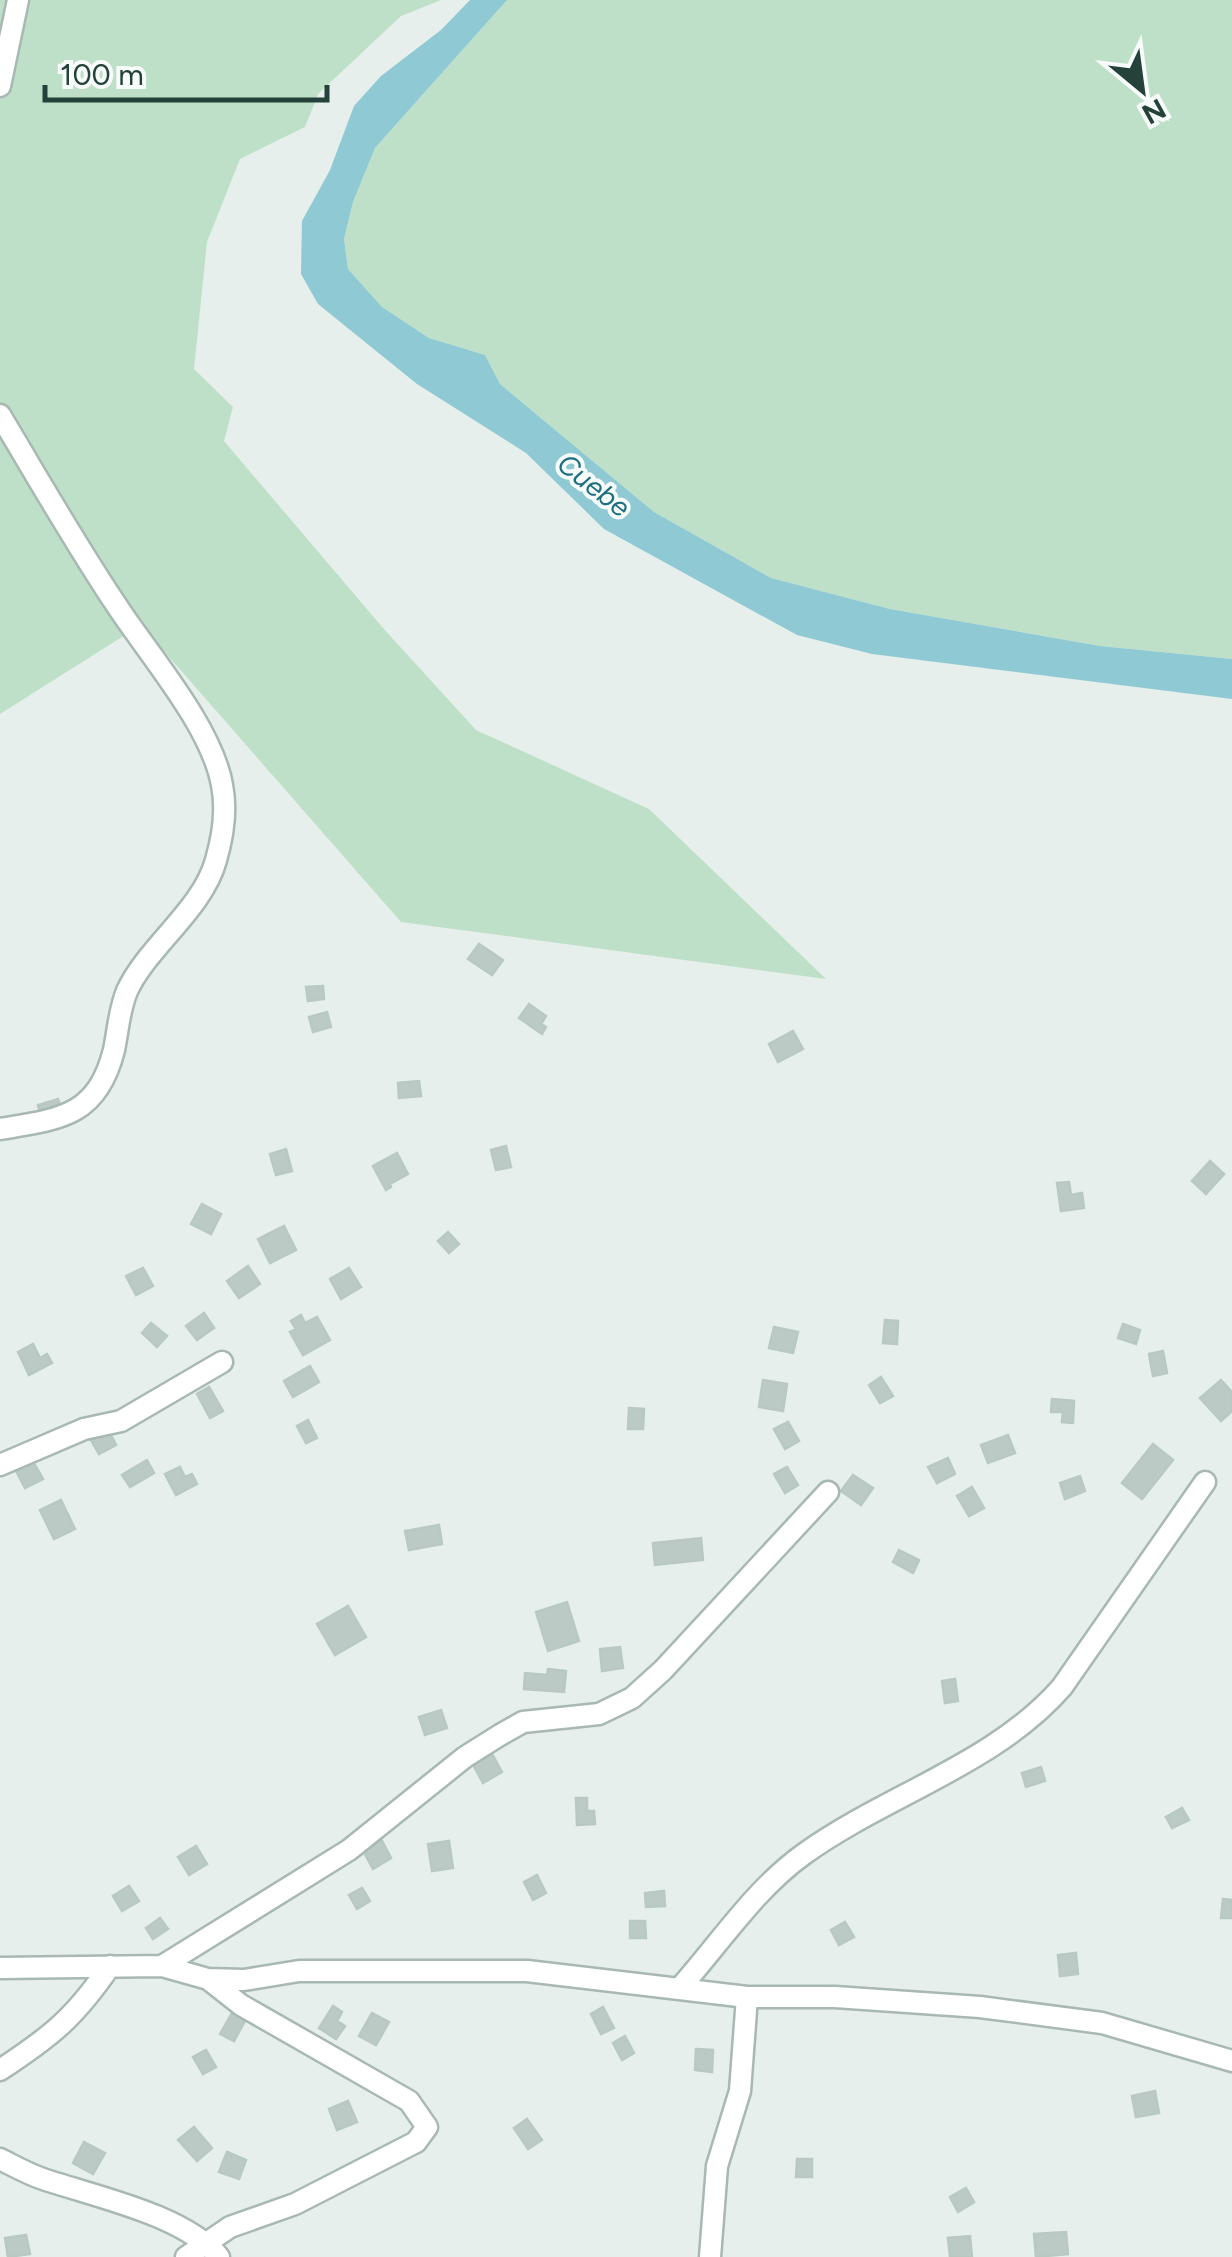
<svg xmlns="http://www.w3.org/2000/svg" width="1232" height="2257" font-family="Figtree,sans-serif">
<rect width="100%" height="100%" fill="#e6efeb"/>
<path fill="#bfe0c8" d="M0 0H441L401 16 318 94 305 127 240 159 207 242 194 369 233 407 224 441 383 628 476 730 649 809 826 979 401 922 141 625 0 714Z
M507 0H1232V659L1100 646 890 609 771 578 654 512 500 384 485 355 429 338 382 307 348 269 344 239 353 202 375 148Z"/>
<path fill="#8ec9d4" d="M470 0H507L375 148 353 202 344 239 348 269 382 307 429 338 485 355 500 384 654 512 771 578 890 609 1100 646 1232 659V699L872 654 797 635 604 529 526 453 417 384 318 304 301 274 302 221 330 170 354 106 381 76 441 30Z"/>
<path fill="#bbcac4" stroke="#b8c9c2" stroke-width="2.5" d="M479 944 503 960 492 975 468 959Z
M323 986 324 999 308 1001 306 987Z
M529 1004 546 1016 541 1024 546 1027 542 1034 519 1018Z
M327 1012 331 1027 313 1032 309 1017Z
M793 1031 803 1049 778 1062 769 1044Z
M419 1081 421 1096 399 1098 398 1083Z
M58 1099 63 1114 42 1120 38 1105Z
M506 1146 511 1167 496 1170 491 1150Z
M286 1149 292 1171 276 1175 270 1154Z
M397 1153 408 1174 390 1184 391 1187 386 1190 373 1166Z
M1210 1161 1224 1174 1206 1194 1192 1181Z
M1069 1182 1071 1195 1082 1193 1084 1208 1061 1211 1057 1183Z
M202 1204 221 1214 211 1234 191 1224Z
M284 1226 296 1250 270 1263 258 1239Z
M448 1232 459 1244 449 1253 438 1241Z
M248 1266 260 1284 239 1298 227 1281Z
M143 1268 153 1286 136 1295 126 1276Z
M349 1268 361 1287 341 1299 330 1279Z
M204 1313 214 1328 197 1340 186 1326Z
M301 1315 305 1323 317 1317 330 1340 303 1355 290 1332 296 1329 291 1321Z
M885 1320 898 1321 897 1344 883 1343Z
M151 1323 167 1336 157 1347 142 1333Z
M1123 1324 1140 1330 1136 1344 1118 1338Z
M774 1327 798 1332 793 1353 769 1348Z
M33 1344 40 1358 47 1354 52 1363 29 1375 18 1352Z
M1163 1351 1167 1373 1153 1376 1149 1354Z
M310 1366 319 1382 293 1397 284 1381Z
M881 1377 893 1396 880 1403 869 1385Z
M763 1380 787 1384 783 1411 759 1407Z
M1221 1380 1232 1392V1411L1221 1421 1200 1398Z
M209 1387 223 1411 210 1418 197 1394Z
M1052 1399 1074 1401 1073 1423 1062 1422 1063 1412H1051Z
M629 1408 644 1409 643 1429H628Z
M308 1420 317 1438 306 1443 297 1426Z
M788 1422 799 1441 785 1449 774 1429Z
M109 1431 116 1445 99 1454 91 1440Z
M1008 1435 1015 1453 988 1463 981 1445Z
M1153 1444 1173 1460 1142 1499 1122 1483Z
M30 1456 43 1479 25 1488 13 1465Z
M948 1458 955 1474 937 1483 928 1467Z
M147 1460 154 1473 130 1487 122 1475Z
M180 1467 185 1477 192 1474 197 1484 176 1495 165 1474Z
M787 1467 798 1485 785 1493 774 1474Z
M853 1475 873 1488 861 1505 841 1491Z
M1080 1476 1085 1491 1065 1499 1060 1483Z
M972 1487 984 1508 969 1516 957 1496Z
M61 1500 75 1529 54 1539 40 1510Z
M439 1525 442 1544 409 1550 405 1531Z
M701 1538 703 1560 655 1565 653 1543Z
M899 1550 919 1560 913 1573 893 1562Z
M567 1602 579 1641 548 1651 536 1612Z
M348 1606 366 1637 335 1655 317 1624Z
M620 1647 623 1668 602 1671 600 1649Z
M548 1669 566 1671 564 1692 524 1689 525 1673 547 1675Z
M955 1679 958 1701 945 1703 942 1681Z
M441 1710 447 1728 425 1735 419 1717Z
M490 1750 502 1772 483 1783 471 1761Z
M1041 1767 1045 1781 1026 1787 1022 1773Z
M576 1798H587V1811H594L595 1824 577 1825Z
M1182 1808 1189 1820 1172 1828 1166 1817Z
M379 1835 391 1858 373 1869 360 1845Z
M449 1841 453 1868 432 1871 428 1844Z
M196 1846 207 1864 189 1875 178 1857Z
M537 1875 546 1893 533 1900 524 1882Z
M129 1886 139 1901 122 1911 113 1896Z
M362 1888 370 1901 357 1909 349 1895Z
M664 1891 665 1906 646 1907 645 1893Z
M1223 1899 1232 1900V1918H1221Z
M160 1918 168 1929 153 1939 146 1928Z
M630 1921H645L646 1938H630Z
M845 1922 854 1937 839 1945 831 1930Z
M1076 1953 1078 1974 1060 1976 1058 1955Z
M333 2006 342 2012 337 2021 345 2026 336 2039 319 2028Z
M603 2007 614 2028 601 2034 591 2014Z
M232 2013 245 2021 234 2041 220 2034Z
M372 2013 389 2022 376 2045 359 2036Z
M625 2036 634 2053 622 2060 613 2043Z
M696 2049 713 2050 712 2072 695 2070Z
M206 2050 216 2067 203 2074 193 2057Z
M1155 2091 1159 2113 1136 2117 1132 2096Z
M348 2101 357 2122 337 2130 329 2109Z
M527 2119 542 2140 528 2149 514 2128Z
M194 2127 212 2148 197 2161 178 2140Z
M84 2142 105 2153 93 2174 73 2163Z
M227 2152 246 2160 239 2179 219 2172Z
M797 2159H812V2177H796Z
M966 2188 974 2202 958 2212 950 2197Z
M1066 2232 1068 2254 1036 2257 1034 2234Z
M26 2235 30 2254 8 2257 5 2238Z
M970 2236 972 2257H950L948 2238Z"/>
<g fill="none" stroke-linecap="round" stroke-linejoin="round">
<defs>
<path id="minor" d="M0 86 18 0
M0 415C39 480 77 547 119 609 151 657 212 728 222 785 227 810 223 836 216 860 203 909 147 947 127 991 119 1010 118 1031 114 1050 97 1117 60 1119 0 1129
M0 1465 84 1429 121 1421 222 1362
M162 1966 349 1850 465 1757 500 1735 523 1722 599 1714 632 1698 663 1670 828 1492
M0 1968 162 1966 208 1979 244 1980 299 1971H527L747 1997H835L980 2007 1102 2023 1232 2061
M679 1989C720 1943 754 1890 804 1854 886 1795 995 1764 1062 1687L1205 1482
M0 2070C52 2036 75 2017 110 1966
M0 2159C14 2166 28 2174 43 2179 93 2196 185 2215 219 2257
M186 2257 230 2227 295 2204 416 2142 427 2127 409 2101 241 2005 208 1979
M710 2257 717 2166 740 2091 747 1997"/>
</defs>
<use href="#minor" stroke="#a8b8b2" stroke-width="25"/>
<use href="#minor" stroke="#fff" stroke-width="20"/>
</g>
<g text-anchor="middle" stroke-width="8" stroke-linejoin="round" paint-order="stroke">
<g font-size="28" font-style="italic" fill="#1c6f80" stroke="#f7fbf9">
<text transform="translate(594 485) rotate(38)" y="10">Cuebe</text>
</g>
</g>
<g transform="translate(1142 90) rotate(151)" stroke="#f7fbf9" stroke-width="8" paint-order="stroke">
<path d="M0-8L18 38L0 25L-18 38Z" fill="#24423a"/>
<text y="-15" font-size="28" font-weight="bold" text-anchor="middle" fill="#24423a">N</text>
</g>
<path d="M45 85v15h282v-15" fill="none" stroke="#24423a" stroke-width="5"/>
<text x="60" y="85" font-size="30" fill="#24423a" stroke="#f7fbf9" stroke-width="8" paint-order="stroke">100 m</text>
</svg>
